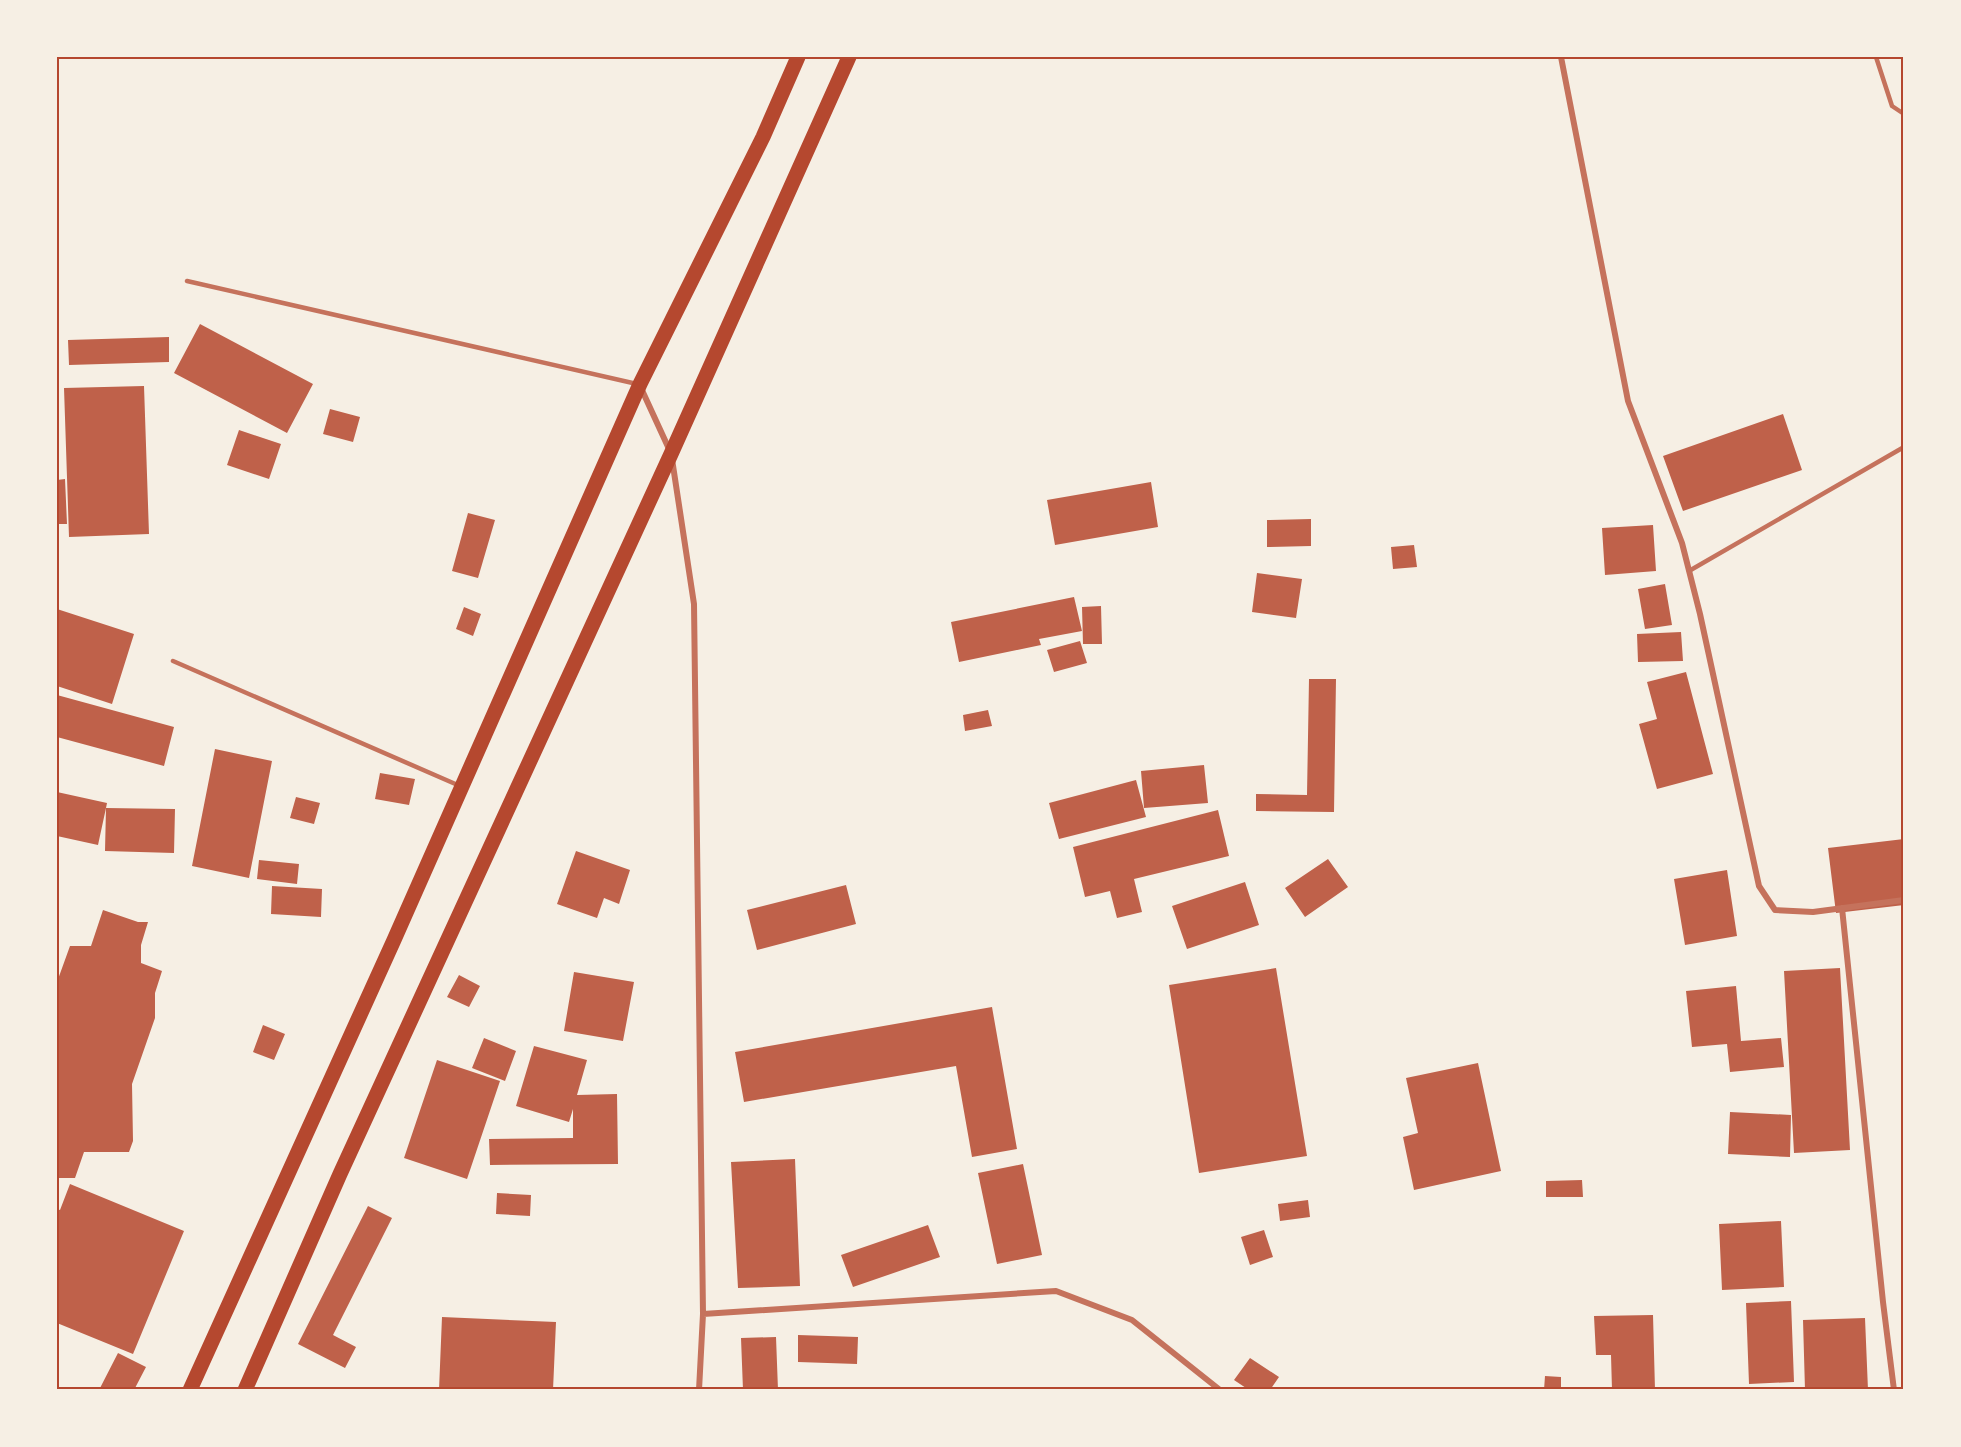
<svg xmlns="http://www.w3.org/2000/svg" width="1961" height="1447" font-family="Rubik,sans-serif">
<rect width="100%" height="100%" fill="#f6efe4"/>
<path fill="#bf614a" d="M200 324 313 384 287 433 174 373Z
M169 337V362L69 365 68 340Z
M144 386 149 534 69 537 64 388Z
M330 409 360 417 353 442 323 434Z
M1783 414 1802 470 1683 511 1663 456Z
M239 430 281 444 269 479 227 465Z
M65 479 67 524H57V480Z
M1151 482 1158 527 1055 545 1047 500Z
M468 513 495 520 478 578 452 571Z
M1311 519V546L1267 547V520Z
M1653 525 1656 571 1605 575 1602 528Z
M1414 545 1417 567 1393 569 1391 547Z
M1257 573 1302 579 1296 618 1252 612Z
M1665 584 1672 625 1645 629 1638 589Z
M1074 597 1082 631 1039 639 1041 645 959 662 951 622Z
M1101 606 1102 644H1083L1082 607Z
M464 607 481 614 473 636 456 629Z
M57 609 134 634 112 704 57 686Z
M1681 632 1683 661 1638 662 1637 634Z
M1080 641 1087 663 1054 672 1047 650Z
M1686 672 1713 774 1657 789 1639 724 1657 719 1647 682Z
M1309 679H1336L1334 812 1256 811V794L1307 795Z
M57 695 174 727 164 766 57 737Z
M988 710 992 726 965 731 963 715Z
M215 749 272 761 249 878 192 866Z
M1204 765 1208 803 1144 808 1141 771Z
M380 773 415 779 409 805 375 799Z
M1136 780 1146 817 1059 839 1049 803Z
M57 792 107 803 106 808 175 809 174 853 105 851 106 808 98 845 57 836Z
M296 797 320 803 314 824 290 818Z
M1218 810 1229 856 1134 879 1142 912 1117 918 1110 891 1085 897 1073 847Z
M1904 839V905L1836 913 1828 848Z
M576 851 630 870 619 904 604 898 597 918 557 904Z
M1328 859 1348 887 1305 917 1285 888Z
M259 860 299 864 297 884 257 879Z
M1727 870 1737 936 1685 945 1674 879Z
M1245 882 1259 925 1187 949 1172 906Z
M846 885 856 924 757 950 747 910Z
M272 886 322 889 321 917 271 914Z
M103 910 138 922H148L141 945V963L162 971 155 993V1018L132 1084 133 1141 129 1152H84L75 1178H57V982L70 946H91Z
M1276 968 1307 1156 1199 1173 1169 985Z
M1840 968 1850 1150 1794 1153 1784 971Z
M574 972 634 982 623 1041 564 1031Z
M459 975 480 986 469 1007 447 997Z
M1736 986 1741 1041 1781 1038 1784 1067 1730 1072 1727 1044 1692 1047 1686 991Z
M992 1007 1017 1149 972 1157 956 1066 744 1102 735 1052Z
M263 1025 285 1034 274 1060 253 1052Z
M484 1038 516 1051 505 1081 472 1068Z
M534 1046 587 1060 577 1095 617 1094 618 1164 490 1165 489 1139 573 1138V1109L569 1122 516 1106Z
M437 1060 500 1081 467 1179 404 1158Z
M1478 1063 1501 1171 1414 1190 1403 1137 1418 1133 1406 1078Z
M1730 1112 1791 1115 1790 1157 1728 1154Z
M795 1159 800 1286 738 1288 731 1162Z
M1023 1164 1042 1255 997 1264 978 1173Z
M1582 1180 1583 1197H1546V1181Z
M70 1184 184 1231 133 1354 57 1323V1209L60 1210Z
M497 1193 531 1195 530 1216 496 1214Z
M1308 1200 1310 1217 1280 1221 1278 1204Z
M368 1206 392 1218 333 1335 356 1347 345 1368 298 1344Z
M1781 1221 1784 1287 1722 1290 1719 1224Z
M928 1225 940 1257 853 1287 841 1255Z
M1264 1230 1273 1257 1250 1265 1241 1237Z
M1791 1301 1794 1382 1749 1384 1746 1303Z
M1653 1315 1655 1390H1612L1611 1355H1596L1594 1316Z
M442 1317 556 1322 553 1390H439Z
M1865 1318 1868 1390H1805L1803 1320Z
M798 1335 858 1337 857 1364 798 1362Z
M776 1337 778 1390H743L741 1338Z
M118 1353 146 1367 134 1390H99Z
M1250 1358 1279 1377 1270 1390H1249L1234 1380Z
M1545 1376 1561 1377V1390H1544Z"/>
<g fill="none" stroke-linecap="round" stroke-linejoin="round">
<path stroke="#c5725c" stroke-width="4.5" d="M1876 57 1892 106 1904 114
M187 281 637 384
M1689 571 1904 447
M173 661 460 786"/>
<path stroke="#c5725c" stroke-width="6" d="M1561 57 1628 401 1682 543 1700 614 1759 886 1775 910 1813 912 1904 900
M641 388 669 449
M672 459 694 604 703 1314 699 1390
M1842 908 1883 1302 1894 1390
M703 1314 1056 1291 1132 1320 1220 1390"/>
<path stroke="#b5482f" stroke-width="15" d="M190 1390 394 940 640 384 763 137 798 57
M245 1390 340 1174 671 454 849 57"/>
</g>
<rect width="1961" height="1447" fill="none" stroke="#f6efe4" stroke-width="117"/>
<rect x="58" y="58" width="1844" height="1330" fill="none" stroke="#b5482f" stroke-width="2"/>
</svg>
